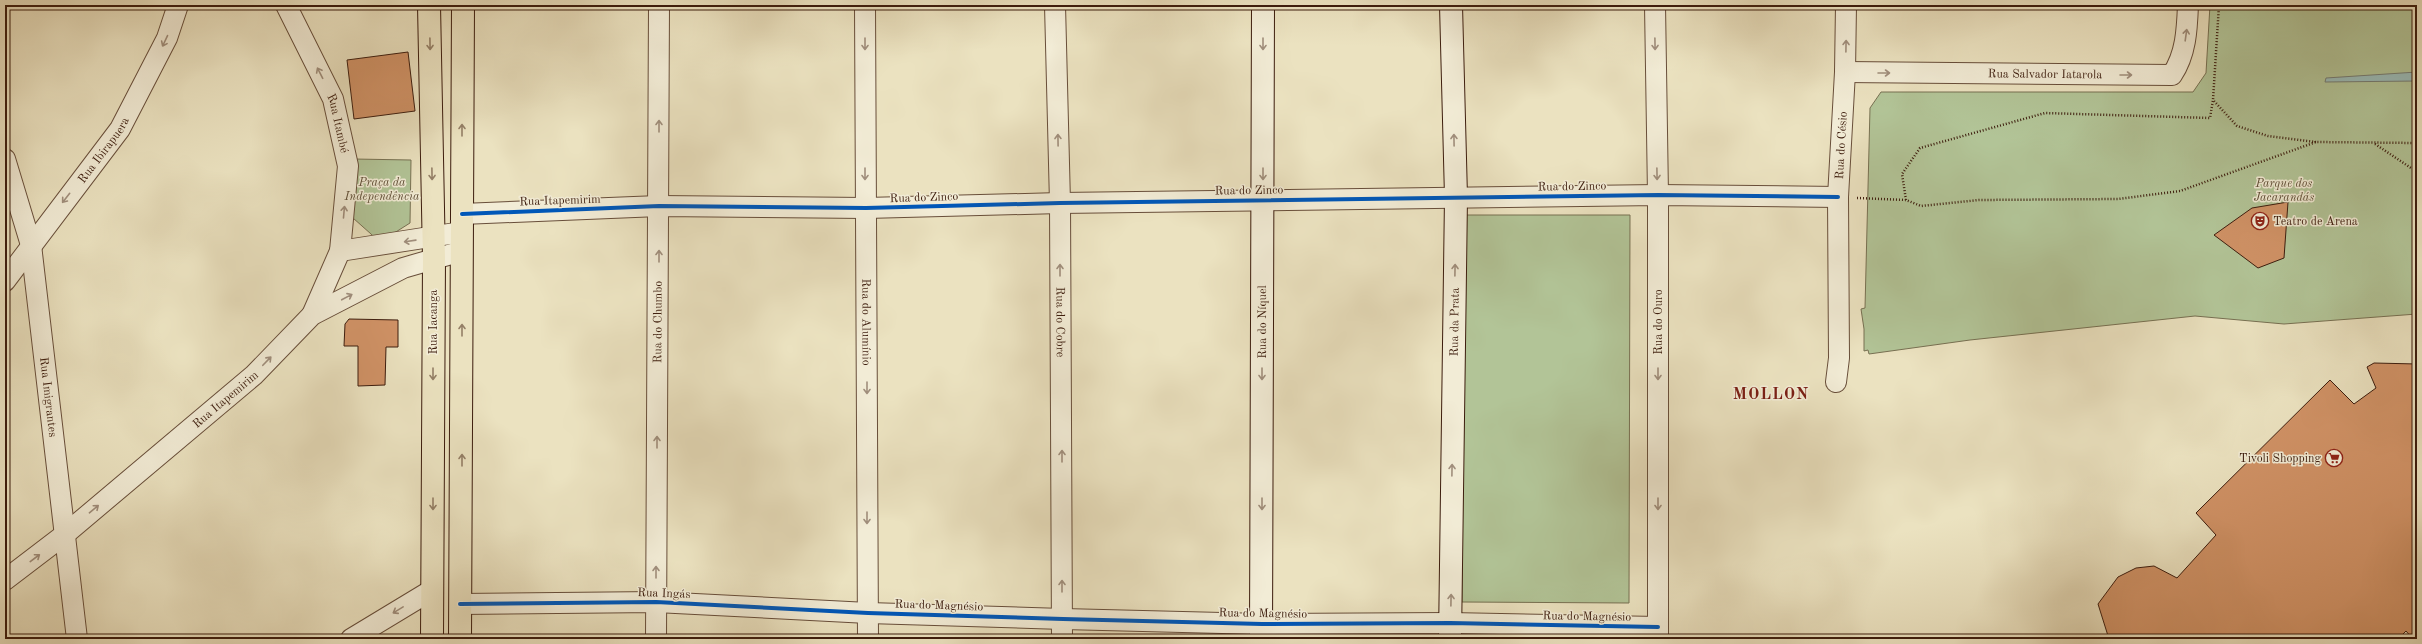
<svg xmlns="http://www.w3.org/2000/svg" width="2422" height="644" font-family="'Old Standard TT',serif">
<rect width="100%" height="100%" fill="#ebe2c0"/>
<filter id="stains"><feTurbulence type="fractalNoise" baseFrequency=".005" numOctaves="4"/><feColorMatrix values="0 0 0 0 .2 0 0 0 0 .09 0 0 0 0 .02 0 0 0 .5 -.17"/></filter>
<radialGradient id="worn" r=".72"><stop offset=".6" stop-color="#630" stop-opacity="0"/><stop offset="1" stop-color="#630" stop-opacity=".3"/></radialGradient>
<path fill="#b2c497" stroke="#777052" d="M2210 5H2417V314L2284 324 2195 316 1970 340 1869 354 1868 350 1864 351V329L1861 309 1865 308 1870 108 1881 92H2193L2206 73Z
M354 159 411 160 410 223 380 242 353 218Z
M1463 215H1630L1629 603 1462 602Z
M881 635 1033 637V639H881Z"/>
<path fill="#9abcb9" stroke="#747c74" d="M2417 72V81L2325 82 2326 78Z"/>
<path fill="#d09266" stroke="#3c1c0d" d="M408 52 415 111 354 119 347 60Z
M2288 202 2284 258 2258 268 2214 235 2252 208Z
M349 319 398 320V347H386L385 385 358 386V346H344L345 324Z
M2374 363 2417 364V639H2413L2406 631 2398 639H2109L2098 604 2118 577 2136 568 2154 566 2177 578 2216 535 2196 513 2330 380 2354 404 2376 388 2367 367Z"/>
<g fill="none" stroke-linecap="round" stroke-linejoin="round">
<defs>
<g id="street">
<path id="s1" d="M286 5 333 99 348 166 340 251 312 315"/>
<path id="s2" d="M865 5 868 639"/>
<path id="s3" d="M1055 5 1060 203 1062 639"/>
<path d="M1655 5 1658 195V639"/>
<path id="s4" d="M1845 72 2172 75C2186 54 2187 30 2188 5"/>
<path id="s5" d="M5 159 31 245 77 639"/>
<path d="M462 214 659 206 866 208 1060 203 1658 195 1838 197"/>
<path d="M340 251 462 232"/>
<path id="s6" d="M5 281 120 129 167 38 178 5"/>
<path id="s7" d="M1836 382 1839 358 1838 197 1845 72 1846 5"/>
<path id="s8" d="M5 580 64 535 254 375 312 315 403 268 462 251"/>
<path d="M460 604 656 602 868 613 1063 619 1262 624 1450 623 1658 627"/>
<path d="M351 639 432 590"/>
<path id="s9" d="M656 639 659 5"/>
</g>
<g id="secondary">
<path id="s10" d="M1261 639 1263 5"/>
<path id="s11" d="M1450 639 1456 197 1451 5"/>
</g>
<path id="primary" d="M429 5 434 259 432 639
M460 639 463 5"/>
</defs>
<use href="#street" stroke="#684e3a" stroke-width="22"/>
<use href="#secondary" stroke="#3c1c0d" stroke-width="24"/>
<use href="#primary" stroke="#3c1c0d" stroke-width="24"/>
<path stroke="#3c1c0d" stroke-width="2.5" stroke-dasharray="1 2" stroke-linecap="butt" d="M2214 101 2237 126 2268 136 2316 142
M2375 144 2417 172
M1857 198 1906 200 1921 206 1979 200 2118 199 2180 191 2316 142 2417 143
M1906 200 1902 174 1920 148 2045 113 2210 118 2213 100 2219 5"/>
<use href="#street" stroke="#f2ecd6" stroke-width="20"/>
<use href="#secondary" stroke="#f2ecd6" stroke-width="22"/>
<use href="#primary" stroke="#ebe2c0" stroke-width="22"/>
<defs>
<path id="cycleway" d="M462 214 659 206 866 208 1060 203 1658 195 1838 197
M460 604 656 602 868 613 1063 619 1262 624 1450 623 1658 627"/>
</defs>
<use href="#cycleway" stroke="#f2ecd6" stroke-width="6"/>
<use href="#cycleway" stroke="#0057b8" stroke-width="4"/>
</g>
<defs><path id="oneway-shaft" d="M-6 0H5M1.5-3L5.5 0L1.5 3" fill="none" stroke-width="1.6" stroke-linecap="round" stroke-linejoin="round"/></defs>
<g stroke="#a08e7c">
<use href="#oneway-shaft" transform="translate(2186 35) rotate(-82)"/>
<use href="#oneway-shaft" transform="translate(165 41) rotate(115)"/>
<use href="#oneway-shaft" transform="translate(865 44) rotate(90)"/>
<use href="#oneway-shaft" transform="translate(1263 44) rotate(90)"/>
<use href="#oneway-shaft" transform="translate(1655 44) rotate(89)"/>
<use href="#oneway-shaft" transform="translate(1846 46) rotate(-89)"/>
<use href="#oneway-shaft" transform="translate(320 73) rotate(-117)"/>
<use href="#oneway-shaft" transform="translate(1884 73)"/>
<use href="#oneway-shaft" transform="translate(2126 75)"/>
<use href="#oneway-shaft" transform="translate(659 126) rotate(-90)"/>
<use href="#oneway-shaft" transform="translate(1058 140) rotate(-91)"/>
<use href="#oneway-shaft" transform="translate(1454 140) rotate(-91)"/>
<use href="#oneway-shaft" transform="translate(865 174) rotate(90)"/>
<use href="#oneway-shaft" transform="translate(1263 174) rotate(90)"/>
<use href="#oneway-shaft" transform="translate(1657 174) rotate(89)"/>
<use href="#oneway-shaft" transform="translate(66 198) rotate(128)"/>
<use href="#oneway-shaft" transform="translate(344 212) rotate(-85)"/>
<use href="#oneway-shaft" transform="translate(410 241) rotate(172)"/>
<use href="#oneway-shaft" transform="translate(659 256) rotate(-90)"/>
<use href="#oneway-shaft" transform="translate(1060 270) rotate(-90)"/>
<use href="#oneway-shaft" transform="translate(1455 270) rotate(-89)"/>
<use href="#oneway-shaft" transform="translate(347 297) rotate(-28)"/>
<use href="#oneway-shaft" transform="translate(267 361) rotate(-46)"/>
<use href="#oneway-shaft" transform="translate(1262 374) rotate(90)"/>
<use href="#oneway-shaft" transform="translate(1658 374) rotate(90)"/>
<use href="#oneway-shaft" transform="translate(867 388) rotate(90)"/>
<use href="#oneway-shaft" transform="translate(657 442) rotate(-90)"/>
<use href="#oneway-shaft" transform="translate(1062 456) rotate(-90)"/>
<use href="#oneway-shaft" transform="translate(1452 470) rotate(-89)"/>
<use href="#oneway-shaft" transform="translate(1262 504) rotate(90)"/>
<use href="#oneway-shaft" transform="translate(1658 504) rotate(90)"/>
<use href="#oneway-shaft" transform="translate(94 509) rotate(-40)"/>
<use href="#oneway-shaft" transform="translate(867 518) rotate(90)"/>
<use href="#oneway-shaft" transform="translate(35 558) rotate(-37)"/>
<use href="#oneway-shaft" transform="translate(656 572) rotate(-90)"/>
<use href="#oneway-shaft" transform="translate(1062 586) rotate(-90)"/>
<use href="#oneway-shaft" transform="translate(1451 600) rotate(-89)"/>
<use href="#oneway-shaft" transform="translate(398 610) rotate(149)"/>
</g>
<g stroke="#947f66">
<use href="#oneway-shaft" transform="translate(430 44) rotate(89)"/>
<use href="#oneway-shaft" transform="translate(462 130) rotate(-90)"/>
<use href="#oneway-shaft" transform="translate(432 174) rotate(89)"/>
<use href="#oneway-shaft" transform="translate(462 330) rotate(-90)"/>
<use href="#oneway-shaft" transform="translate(433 374) rotate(90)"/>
<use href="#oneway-shaft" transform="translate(462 460) rotate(-90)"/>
<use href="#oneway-shaft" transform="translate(433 504) rotate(90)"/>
</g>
<defs>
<symbol id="theatre-ring" viewBox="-11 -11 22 22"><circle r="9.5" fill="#f2ecd6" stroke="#8f2418" stroke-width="1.5"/><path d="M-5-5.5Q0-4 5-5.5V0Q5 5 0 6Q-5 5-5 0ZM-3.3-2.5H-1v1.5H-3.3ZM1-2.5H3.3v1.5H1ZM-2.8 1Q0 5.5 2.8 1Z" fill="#8f2418"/></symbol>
<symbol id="supermarket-ring" viewBox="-11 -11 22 22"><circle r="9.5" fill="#f2ecd6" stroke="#8f2418" stroke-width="1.5"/><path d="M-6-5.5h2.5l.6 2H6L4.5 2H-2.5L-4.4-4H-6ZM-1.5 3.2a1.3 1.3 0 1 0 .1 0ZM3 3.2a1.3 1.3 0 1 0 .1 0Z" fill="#8f2418"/></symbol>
</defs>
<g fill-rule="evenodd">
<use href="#theatre-ring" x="2250" y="211" width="20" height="20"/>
<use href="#supermarket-ring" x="2324" y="448" width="20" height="20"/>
</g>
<g text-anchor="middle" stroke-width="3" stroke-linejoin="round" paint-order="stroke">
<g font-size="12" fill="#3c1c0d" stroke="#f2ecd6">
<text dy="4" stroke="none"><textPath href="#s4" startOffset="200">Rua Salvador Iatarola</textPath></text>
<text dy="4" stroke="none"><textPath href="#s1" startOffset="130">Rua Itambé</textPath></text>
<text dy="4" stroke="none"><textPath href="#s7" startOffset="237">Rua do Césio</textPath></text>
<text dy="4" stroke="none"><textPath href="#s6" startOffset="164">Rua Ibirapuera</textPath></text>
<text transform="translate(1572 186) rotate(-1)" y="4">Rua do Zinco</text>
<text transform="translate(1249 190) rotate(-1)" y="4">Rua do Zinco</text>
<text transform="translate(924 197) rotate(-2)" y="4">Rua do Zinco</text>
<text transform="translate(560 200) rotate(-2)" y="4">Rua Itapemirim</text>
<text transform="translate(433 322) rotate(-90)" y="4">Rua Iacanga</text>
<text dy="4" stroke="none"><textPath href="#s9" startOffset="317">Rua do Chumbo</textPath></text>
<text dy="4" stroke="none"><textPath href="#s2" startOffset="317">Rua do Alumínio</textPath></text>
<text dy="4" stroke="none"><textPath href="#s3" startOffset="317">Rua do Cobre</textPath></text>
<text dy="4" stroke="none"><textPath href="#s10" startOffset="317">Rua do Níquel</textPath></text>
<text dy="4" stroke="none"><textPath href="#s11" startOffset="317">Rua da Prata</textPath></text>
<text transform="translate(1658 322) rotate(-90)" y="4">Rua do Ouro</text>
<text dy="4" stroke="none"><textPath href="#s5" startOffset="243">Rua Imigrantes</textPath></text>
<text dy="4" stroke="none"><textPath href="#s8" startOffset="285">Rua Itapemirim</textPath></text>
<text transform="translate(664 593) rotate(2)" y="4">Rua Ingás</text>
<text transform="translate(939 605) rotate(2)" y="4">Rua do Magnésio</text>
<text transform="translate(1263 613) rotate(1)" y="4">Rua do Magnésio</text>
<text transform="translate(1587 616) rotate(1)" y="4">Rua do Magnésio</text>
</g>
<g font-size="12" font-style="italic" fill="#5f4e36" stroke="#f2ecd6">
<text x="382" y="186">Praça da<tspan x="382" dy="14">Independência</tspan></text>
<text x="2284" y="187">Parque dos<tspan x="2284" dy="14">Jacarandás</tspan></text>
</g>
<g font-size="12" fill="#3c1c0d" stroke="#f2ecd6" text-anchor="start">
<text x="2273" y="225">Teatro de Arena</text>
<text x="2321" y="462" text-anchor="end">Tivoli Shopping</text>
</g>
<g font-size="16" font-weight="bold" letter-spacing="1" fill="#7a1f14" stroke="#f2ecd6">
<text x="1771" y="399">MOLLON</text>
</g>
</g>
<rect width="2422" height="644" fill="none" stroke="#ebe2c0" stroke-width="20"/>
<rect x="6" y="6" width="2410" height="632" fill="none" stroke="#3c1c0d" stroke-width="2"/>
<rect x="10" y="10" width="2402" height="624" fill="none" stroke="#3c1c0d"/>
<rect width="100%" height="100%" filter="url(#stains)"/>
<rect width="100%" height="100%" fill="url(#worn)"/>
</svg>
